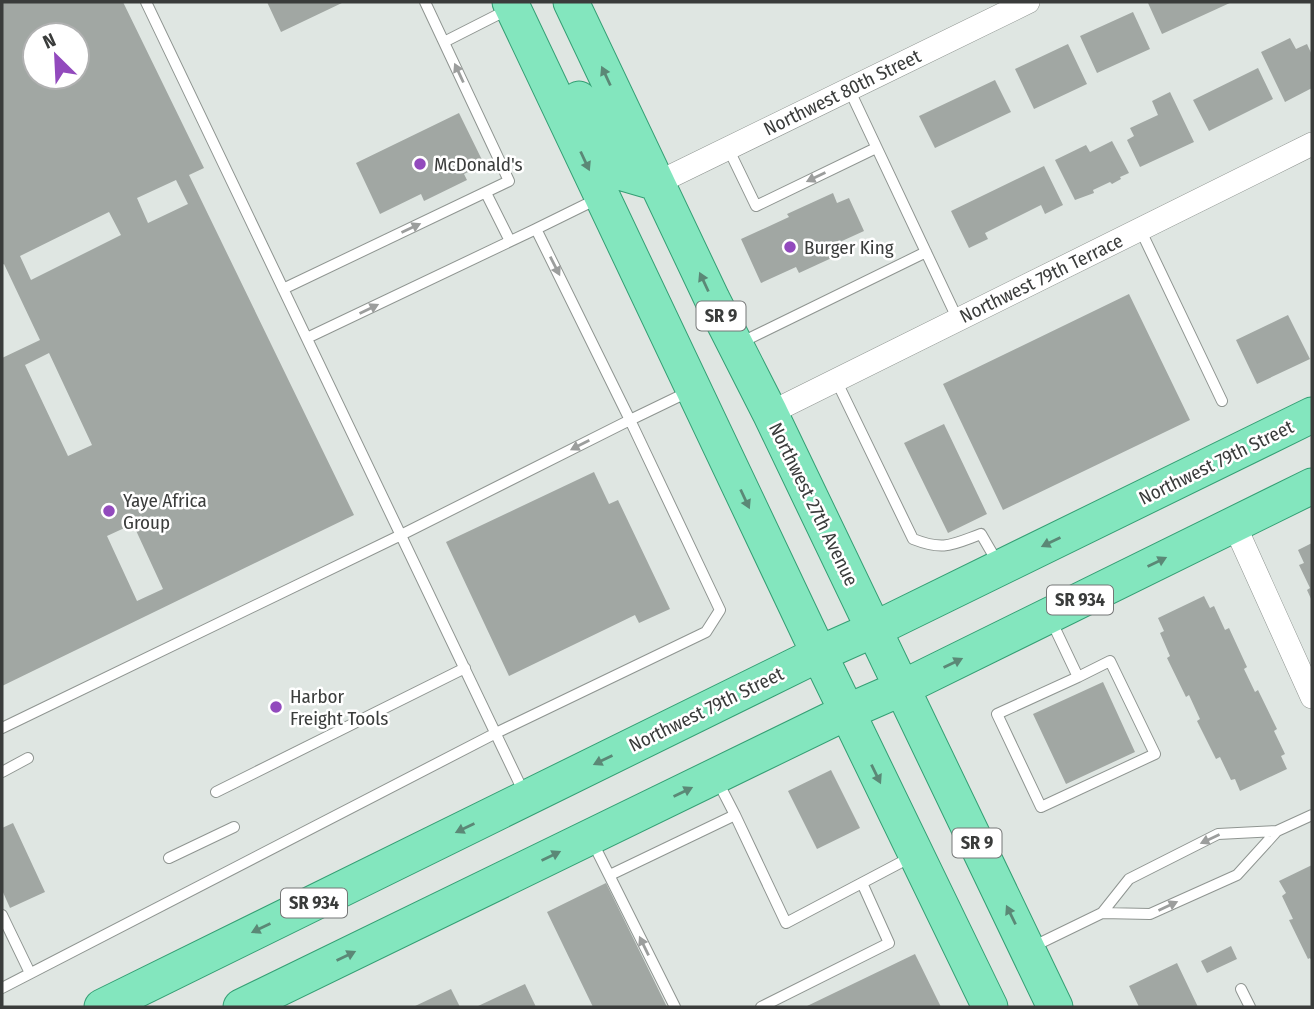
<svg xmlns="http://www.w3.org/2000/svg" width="1314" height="1009" font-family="'Fira Sans Condensed',sans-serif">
<rect width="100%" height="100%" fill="#dfe6e2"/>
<path fill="#a1a7a3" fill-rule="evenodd" d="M2 2H123L204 168 189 175 354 515 2 686V358L40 340 4 264 2 265ZM35 35H77V77H35ZM176 180 188 204 148 223 137 198ZM109 212 121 235 31 280 20 256ZM49 353 92 445 68 456 25 365ZM133 524 163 589 137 601 107 536Z
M267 2H344L281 32Z
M1150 2H1232L1162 34 1148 3Z
M1133 12 1150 49 1097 73 1080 36Z
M1290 38 1296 49 1307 44 1312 55V88L1285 102 1261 52Z
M1068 44 1087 84 1034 109 1015 69Z
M1258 68 1273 99 1209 131 1193 100Z
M995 80 1011 112 935 148 919 116Z
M1170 92 1194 142 1140 167 1127 140 1134 136 1130 128 1158 115 1152 101Z
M459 113 484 164 464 174 467 180 424 201 421 194 380 214 356 163Z
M1112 141 1129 173 1120 177 1121 179 1112 184 1110 182 1093 190 1094 193 1075 200 1055 160 1086 145 1090 152Z
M1044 166 1063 205 1045 214 1041 205 985 233 988 239 969 248 951 211Z
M833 193 837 203 849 198 864 231 831 246 836 256 799 273 796 267 761 283 741 239 789 217 787 214Z
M1129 294 1190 420 1003 510 943 384Z
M1288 315 1310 359 1257 384 1236 340Z
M944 424 987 514 948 533 904 443Z
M594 472 609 504 618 500 670 609 639 623 635 615 509 676 446 542Z
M1312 543V601L1307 590 1310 588 1299 565 1304 563 1298 550Z
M1204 596 1210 608 1214 606 1225 630 1229 628 1247 667 1244 669 1255 692 1258 690 1277 729 1274 731 1285 754 1281 756 1287 769 1240 791 1235 779 1231 780 1220 757 1216 759 1197 721 1200 719 1189 695 1186 697 1167 658 1170 656 1160 633 1164 631 1158 618Z
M1103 682 1135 752 1066 784 1033 714Z
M831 770 860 828 817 849 788 791Z
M13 823 45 892 10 908 2 890V828Z
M1312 865V961L1310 958 1308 959 1289 920 1293 919 1282 896 1286 893 1279 881Z
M606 883 667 1007H593L547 912Z
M1231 946 1237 959 1207 973 1201 961Z
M915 954 941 1007H805Z
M1177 963 1198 1007H1139L1129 986Z
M525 984 536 1007H476Z
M451 989 460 1007H413Z"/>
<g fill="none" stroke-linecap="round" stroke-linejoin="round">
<defs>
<path id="service" d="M146 2 525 795
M444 42 507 10
M849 89 958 320
M728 148 756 206 876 148
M486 193 510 241
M536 229 599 198
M1140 229 1222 401
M283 289 509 181 425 2
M740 343 926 252
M836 380 913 539C944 551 951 545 981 534L999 565
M1050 618 1078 677 1110 661 1155 754 1041 807 997 714 1078 677
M2 728 401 535 630 420 536 229 307 338
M2 772 28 758
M717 780 735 815
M216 792 465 668
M592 841 675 1007
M169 858 234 827
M610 875 735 815 786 923 913 856
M1102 913 1129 879 1218 834 1277 831 1312 815
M2 915 30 973
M1030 948 1102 913 1150 914 1237 875 1277 831
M2 988 496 733 706 632 720 610 630 420 688 392
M1241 989 1250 1007
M761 1007 889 943 862 883"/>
<path id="minor" d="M657 183 1028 2
M770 413 1312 144
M1234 524 1312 697"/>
<path id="primary" d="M510 2 819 654 990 1007
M571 2 712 299 770 413 1055 1007
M579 99 618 168 626 174 657 183
M102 1007 819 654 875 629 1312 415
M241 1007 847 712 902 688 1312 486"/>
</defs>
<use href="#service" stroke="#8f9591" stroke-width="12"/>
<use href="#minor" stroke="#8f9591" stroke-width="24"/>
<use href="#primary" stroke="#349f74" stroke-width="37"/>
<use href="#service" stroke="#fff" stroke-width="10"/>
<use href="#minor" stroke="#fff" stroke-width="23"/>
<use href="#primary" stroke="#83e6be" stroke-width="35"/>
</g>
<defs><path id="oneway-solid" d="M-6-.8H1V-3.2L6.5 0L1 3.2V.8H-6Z" transform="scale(1.75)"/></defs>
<g fill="#9c9e9d">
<use href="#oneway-solid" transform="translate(459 73) rotate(-115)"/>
<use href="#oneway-solid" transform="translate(816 177) rotate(154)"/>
<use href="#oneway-solid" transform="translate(411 228) rotate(-25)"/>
<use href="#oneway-solid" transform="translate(555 266) rotate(63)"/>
<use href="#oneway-solid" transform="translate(369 309) rotate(-26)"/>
<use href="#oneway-solid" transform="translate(580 445) rotate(153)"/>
<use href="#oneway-solid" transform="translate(1210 839) rotate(155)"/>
<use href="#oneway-solid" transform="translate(1168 906) rotate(-25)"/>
<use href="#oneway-solid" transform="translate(644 946) rotate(-116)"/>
</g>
<g fill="#5b8876">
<use href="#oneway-solid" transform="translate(606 76) rotate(-115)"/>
<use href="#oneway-solid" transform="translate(585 161) rotate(65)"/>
<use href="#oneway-solid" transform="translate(704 282) rotate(-115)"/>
<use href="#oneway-solid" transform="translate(745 499) rotate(65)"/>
<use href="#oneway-solid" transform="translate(1051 542) rotate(154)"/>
<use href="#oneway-solid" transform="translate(1157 562) rotate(-26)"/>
<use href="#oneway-solid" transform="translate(953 663) rotate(-26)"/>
<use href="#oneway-solid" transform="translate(603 760) rotate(154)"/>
<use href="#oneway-solid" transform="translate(876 774) rotate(64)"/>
<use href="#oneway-solid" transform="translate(683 792) rotate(-26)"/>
<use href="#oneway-solid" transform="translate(465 828) rotate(154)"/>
<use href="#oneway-solid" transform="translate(551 856) rotate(-26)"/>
<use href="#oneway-solid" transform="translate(1011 915) rotate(-116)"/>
<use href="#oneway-solid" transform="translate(261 928) rotate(154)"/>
<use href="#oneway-solid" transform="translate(346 956) rotate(-26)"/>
</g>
<g fill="#924abd" stroke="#fff" stroke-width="2.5">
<circle cx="420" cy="164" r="7"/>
<circle cx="790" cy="247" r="7"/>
<circle cx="109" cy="511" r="7"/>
<circle cx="276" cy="707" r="7"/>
</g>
<g text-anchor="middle" stroke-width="5" stroke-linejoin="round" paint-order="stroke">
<g fill="#fff" stroke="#757676" stroke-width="2">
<rect x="696.5" y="301.5" width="49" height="29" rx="5"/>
<rect x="1047" y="585.5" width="66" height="29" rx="5"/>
<rect x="952.5" y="828.5" width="49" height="29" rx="5"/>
<rect x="281" y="888.5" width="66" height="29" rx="5"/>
</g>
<g font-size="18" font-weight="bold" fill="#3a3c3b">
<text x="721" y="322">SR 9</text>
<text x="1080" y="606">SR 934</text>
<text x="977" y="849">SR 9</text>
<text x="314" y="909">SR 934</text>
</g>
<g font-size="19" fill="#3a3c3b" stroke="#fff">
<text transform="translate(842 92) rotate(-26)" y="7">Northwest 80th Street</text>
<text transform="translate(1041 278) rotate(-26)" y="7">Northwest 79th Terrace</text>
<text transform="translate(1216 462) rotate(-26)" y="7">Northwest 79th Street</text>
<text transform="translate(814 504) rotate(64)" y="7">Northwest 27th Avenue</text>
<text transform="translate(706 709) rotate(-26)" y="7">Northwest 79th Street</text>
</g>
<g font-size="19" fill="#3a3c3b" stroke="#fff" text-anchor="start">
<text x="434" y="171">McDonald's</text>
<text x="804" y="254">Burger King</text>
<text x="123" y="507">Yaye Africa<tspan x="123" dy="22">Group</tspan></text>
<text x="290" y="703">Harbor<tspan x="290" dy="22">Freight Tools</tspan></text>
</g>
</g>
<rect width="1314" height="1009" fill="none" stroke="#3a3c3b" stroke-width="7"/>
<g transform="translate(56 56) rotate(336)"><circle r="33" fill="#ffffff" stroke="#b0b1b1" stroke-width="2"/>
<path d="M0-5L12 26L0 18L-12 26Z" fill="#924abd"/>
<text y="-10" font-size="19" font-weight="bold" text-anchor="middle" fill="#3a3c3b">N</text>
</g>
</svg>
